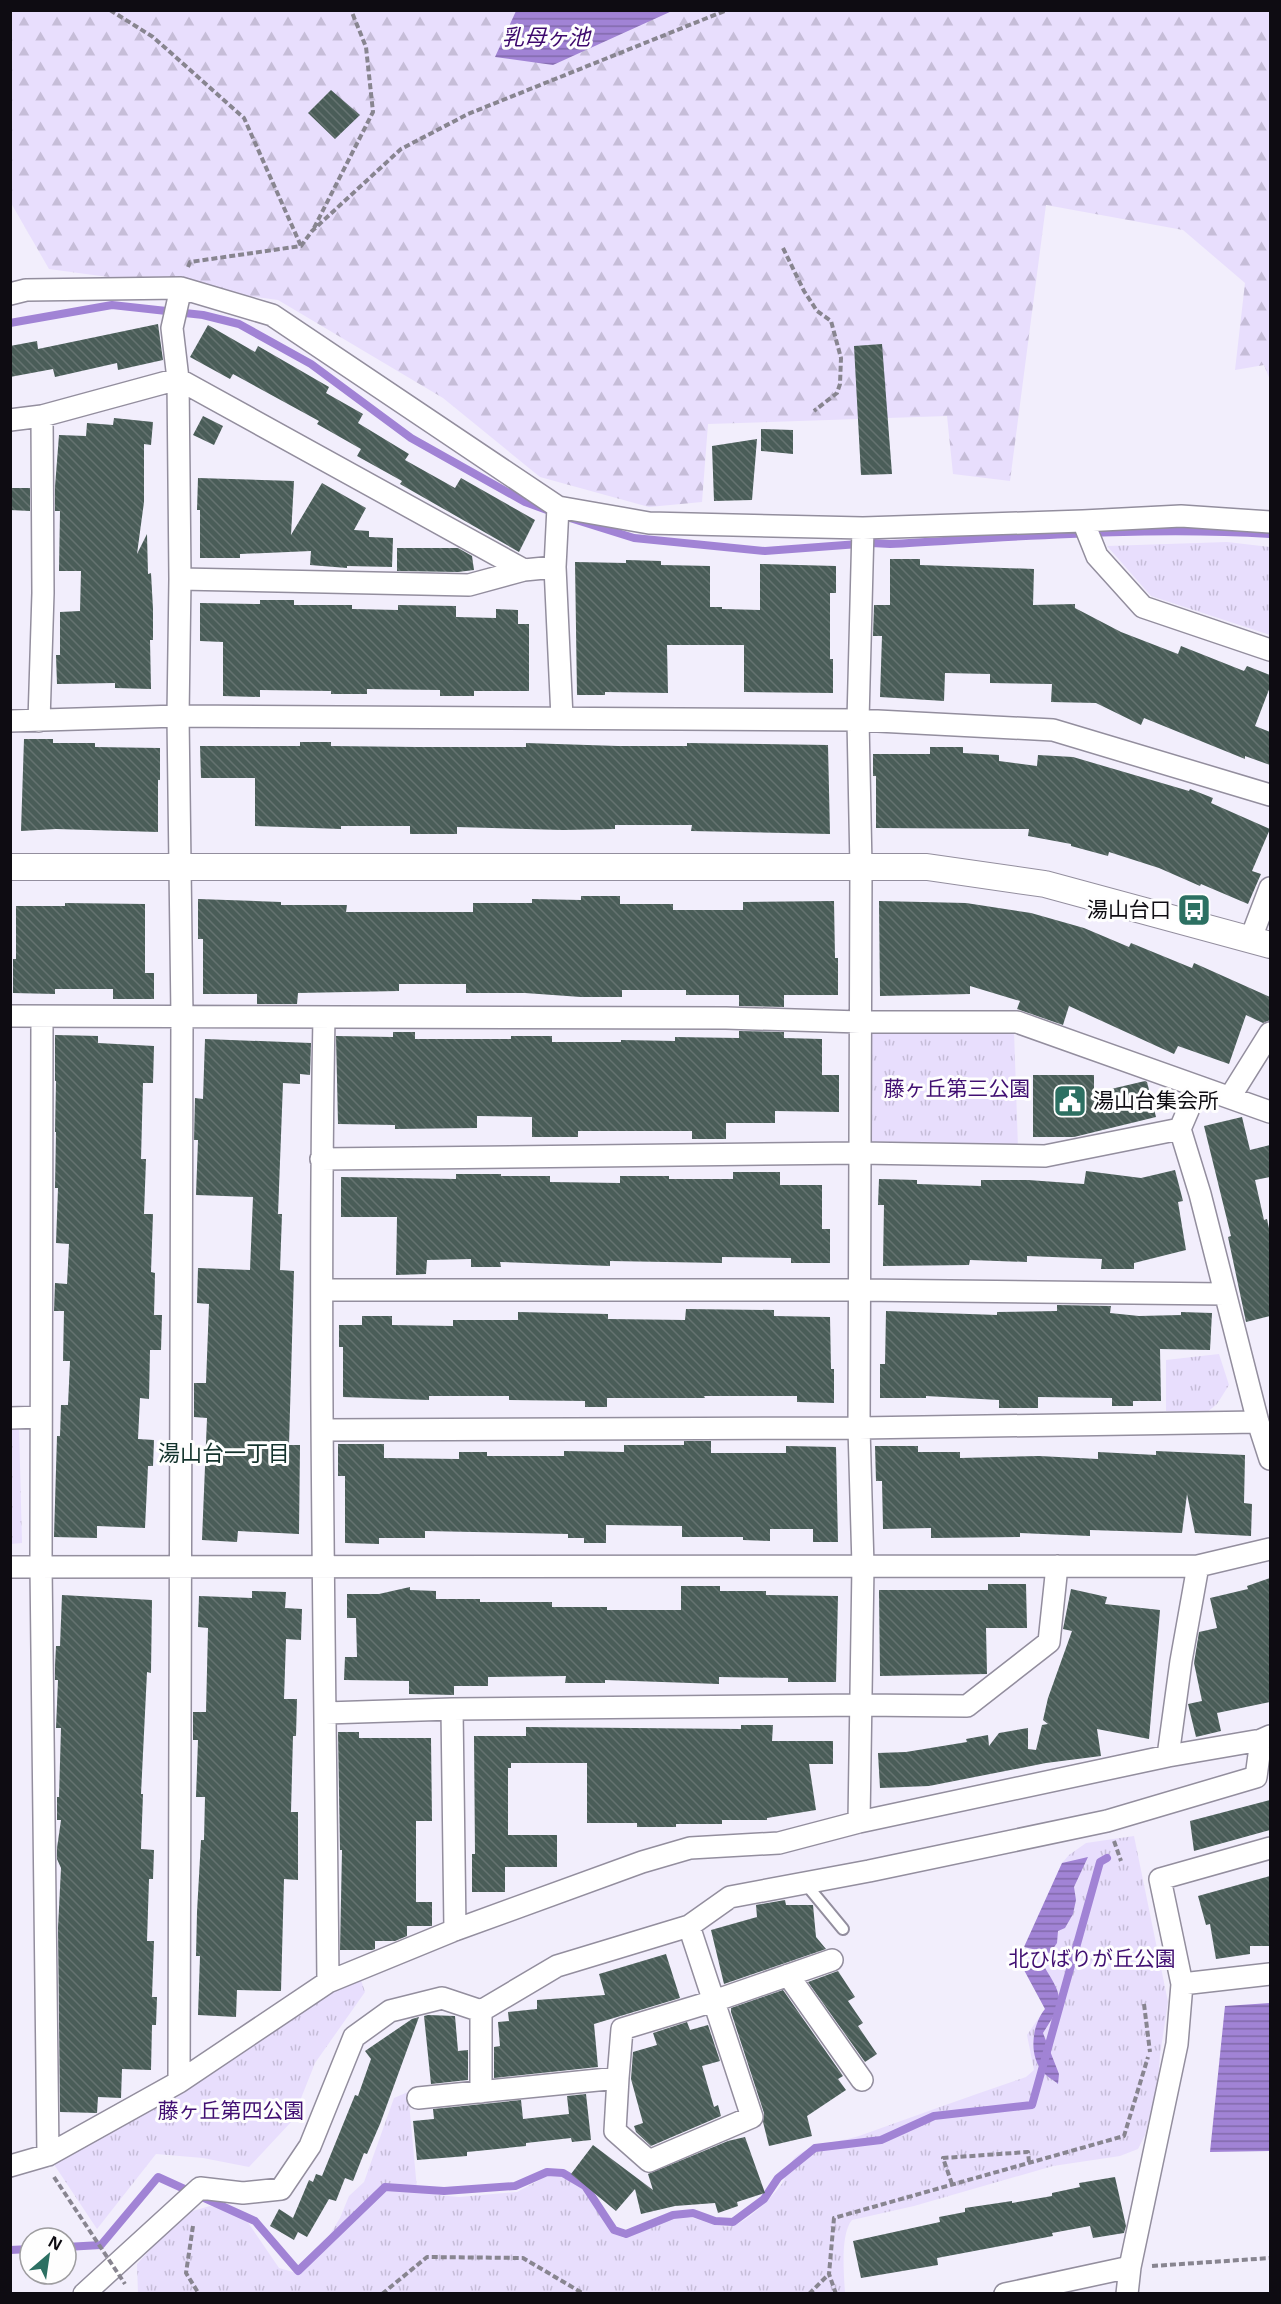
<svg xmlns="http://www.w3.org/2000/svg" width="1281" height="2304" font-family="'Noto Sans','Noto Sans JP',sans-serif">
<defs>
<pattern id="forest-firs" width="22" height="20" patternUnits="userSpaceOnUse" patternTransform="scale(1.5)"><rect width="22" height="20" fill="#e8defd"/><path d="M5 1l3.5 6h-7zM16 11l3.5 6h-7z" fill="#c6bdd8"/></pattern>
<pattern id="park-tufts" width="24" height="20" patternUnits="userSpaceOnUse" patternTransform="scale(1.5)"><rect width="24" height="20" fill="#e8defd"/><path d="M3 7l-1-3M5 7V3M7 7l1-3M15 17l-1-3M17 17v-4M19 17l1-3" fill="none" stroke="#c6bdd8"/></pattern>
<pattern id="water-rules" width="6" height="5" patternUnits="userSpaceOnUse" patternTransform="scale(1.5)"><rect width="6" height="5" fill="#a183d5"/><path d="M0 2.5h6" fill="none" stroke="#826aab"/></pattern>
<pattern id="building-back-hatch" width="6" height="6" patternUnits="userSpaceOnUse" patternTransform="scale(1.5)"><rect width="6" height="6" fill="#4a5d58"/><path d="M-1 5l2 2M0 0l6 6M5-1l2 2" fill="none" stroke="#657370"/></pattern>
</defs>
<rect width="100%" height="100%" fill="#f2eefc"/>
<path fill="url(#forest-firs)" d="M10 11H1270V380L1264 365 1235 370 1245 283 1183 230 1046 205 1010 481 953 474 947 416 708 424 702 502 649 507 540 477 443 398 278 300 49 269 11 203Z"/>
<path fill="url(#park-tufts)" d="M1227 542 1270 547V635L1151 596 1107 546Z
M1014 1031 1018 1148 870 1144V1032Z
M1219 1354 1229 1385 1217 1404 1206 1413 1166 1411V1360Z
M10 1426H19L22 1543 11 1544Z
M1134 1836 1168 2002 1160 2055 1158 2084 1145 2135 1138 2149 1120 2156 1053 2166 914 2206 852 2220C840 2234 844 2275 845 2293L138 2294 137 2264 175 2223 189 2212 210 2206 228 2210 245 2218 279 2268 293 2272 308 2264 321 2249 340 2218 349 2196 364 2182 394 2098 408 2092 417 2189 438 2195 459 2197 517 2192 547 2176 565 2177 583 2186 612 2233 624 2238C643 2230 667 2214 688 2217 703 2219 717 2229 732 2226 746 2223 776 2194 783 2182 788 2173 789 2161 798 2155 815 2143 840 2142 859 2136 915 2116 970 2096 1026 2077L1034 2070 1027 2035 1045 2009 1024 1970V1947L1062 1863 1069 1855 1086 1843Z
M359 1974 365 1992 315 2063 292 2121 249 2167 203 2158 156 2154 97 2229 53 2163Z"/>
<path fill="url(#water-rules)" d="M516 11V10L672 11 553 65 495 57Z
M1088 1857 1074 1887 1076 1900 1073 1914 1065 1928 1058 1931 1057 1943 1050 1953 1024 1947 1062 1863Z
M1024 1962 1045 1968C1065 2000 1063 2002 1043 2033L1059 2074 1058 2084C1054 2080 1047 2077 1043 2072 1028 2055 1032 2025 1045 2009L1024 1970Z
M1270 2003V2151L1210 2152 1225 2006Z"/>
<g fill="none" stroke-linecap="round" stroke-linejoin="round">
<path stroke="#a183d5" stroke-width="8" d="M10 323 112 305 203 315 239 324 311 364 411 438 525 502 547 510
M570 518 634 538 765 551 872 543 890 544C1016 537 1144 526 1270 534
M66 2247 101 2245 158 2177 255 2221 298 2271 385 2187 444 2191 515 2186 547 2172 563 2173 585 2186 614 2230 626 2234 673 2215 693 2213 715 2221 733 2222 764 2199 778 2178 815 2148 881 2140 934 2116 1032 2105 1100 1862 1107 1858
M10 2250 30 2249"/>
</g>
<path fill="url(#building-back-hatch)" d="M331 90 360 115 335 139 308 113Z
M158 324 163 360 118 370 117 363 55 377 53 369 10 377V346L37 341 38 349Z
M208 325 255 352 258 346 329 387 326 393 363 414 358 423 409 454 405 460 455 488 461 478 535 520 519 552 400 484 402 481 357 456 361 449 317 424 319 421 233 374 230 379 190 357Z
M882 344 892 474 861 475 854 346Z
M203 416 223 426 214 445 193 435Z
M114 418 153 422 151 445 144 444V502L137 554 147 534 148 574 151 573 153 609V640H150L151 689 115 688V683L57 684 56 655H60V612L80 611 81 571H59L60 511H55V487L59 435 86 436 87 423 113 425Z
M761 429 793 430V454L761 451Z
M757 439 752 500 714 501 712 446Z
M198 478 294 481 291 535 322 483 366 508 354 530 369 531V537L393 538 392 567 347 566V568L310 565 311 551 240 554V558H200V510H197Z
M10 488H30V511L10 510Z
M397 548H458L472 556 474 570 458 572 397 571Z
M890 559H920V565L1034 569 1033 605 1075 604V608L1121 632 1178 654 1181 646 1244 671 1247 666 1270 675V687L1255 726 1270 732V765L1245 756V759L1144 718 1141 725 1096 703 1051 702 1052 684 990 683V674L945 673 944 701 880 697 882 636H873L874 605H890Z
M626 560 661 561V565L710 566V607H722V609L760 610V564L836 566V593H830V659H833V693L744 692V645H667L668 693 605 692V695H577L575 562 626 563Z
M260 600H294V605H352V609L398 610V605L456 606V617L496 618V609L518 610V624H529V691H474V696H440V690L367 689V694H331V691L260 690V697L223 696V642L200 641V603L260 604Z
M24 739H53V743H95V747L160 748V780H158V832L56 829 21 831Z
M300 742H331V746L417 747H526V743L618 746H687V743L828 745 830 834 691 831 692 825H615V829L563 830 457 827V834H410V826H341V829L255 826V778H201L200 746H300Z
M930 747H963V753L999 755V761L1037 766 1038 755 1073 757 1189 791 1190 789 1213 798 1211 803 1270 829 1252 871 1261 874 1248 904 1201 884 1200 886 1159 868 1109 852 1108 856 1071 846V844L1028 836 1029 829 876 828V776H873V754H930Z
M581 896H620V904H673V910H743V902L834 901 835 958H838V995H784V1007L739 1006V995H686V990H622V997H581L525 993H466V984H399V991L298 993 297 1004H257V994H203V939H198V899L281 902V905H347L346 912H473V903H532V899L581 900Z
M879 901 966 903 1031 913 1084 928 1129 947 1131 943 1192 968 1194 963 1270 997V1020L1263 1023 1246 1015 1229 1064 1178 1046 1174 1054 1069 1006 1063 1025 1017 1009 1020 1001 970 986V994L880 996Z
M65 903 145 904V973H154V999H113V989H55V994L13 993V959H16V906H65Z
M739 1031 784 1032V1038L822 1039V1075H839V1112L775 1111V1123H726V1139H692V1131H578V1137H532V1117L477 1116V1128L395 1129V1125L338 1124 336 1036 393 1037V1032H415V1039H511V1036H552V1042H621V1040L675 1041V1037L739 1038Z
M55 1035 98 1036V1043L154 1046 153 1083H143L141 1159H146L144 1214H153L151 1272 155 1273 154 1315H162L161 1350H150L149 1399 140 1398 138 1439 154 1440 153 1466H148L145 1528 97 1526V1538L54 1537 57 1436H60L61 1405H68L70 1361H63L64 1311H54L55 1283 67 1284 69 1244 56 1243 58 1188H55L56 1132H55L56 1081H55Z
M205 1039 311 1043 310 1075 300 1074V1084L283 1083 278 1214H282L280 1270 294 1271 289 1445H300L299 1534 238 1531 237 1542 202 1540 207 1418 194 1417V1383H206L209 1304 197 1303 198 1268 250 1270 253 1197 196 1195 198 1140H194L195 1098 203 1099Z
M1033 1075H1094V1093L1145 1081 1147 1082 1156 1117 1074 1137H1033Z
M1242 1117 1250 1150 1270 1145V1177L1255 1180 1264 1220 1267 1219 1270 1233V1316L1246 1322 1228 1237 1231 1236 1204 1126Z
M1175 1170 1183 1201 1178 1202 1186 1250 1134 1263V1269H1101L1102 1259 1027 1256V1262L970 1260 969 1265 883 1266 884 1205H878L879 1179 917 1180V1184L981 1186V1180H1028L1084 1184 1086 1171 1141 1178Z
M733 1172H780V1185H822V1229H830V1263H791V1258L722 1257V1263L610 1261V1266L500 1262 501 1267H471V1259L427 1260 426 1274 396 1275 397 1217H341V1177L456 1179V1174H501V1176H550V1182L620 1183V1176H669V1179H733Z
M1057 1305 1111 1306 1110 1313 1139 1316 1181 1315V1312L1212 1313 1210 1350 1160 1349 1161 1401H1133V1406H1112V1398L1038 1397V1408H999V1400L926 1396V1398H880V1364H885L886 1311 997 1315V1312L1057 1311Z
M686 1309 774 1310V1316L830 1317 831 1369H834V1403L797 1402V1396H704L705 1398H607V1407H585V1401L509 1400V1396H429V1400L343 1397V1347H339V1325H362V1316H392V1325L453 1326V1320H518V1312L608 1314V1319L685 1320Z
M684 1441H711V1453H786V1446L836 1447 838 1542H813V1529H770V1541L743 1540V1537H682V1526L606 1525V1543H584V1538H568V1534L425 1531V1538H379V1544L345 1543V1476H338V1444H384V1458L459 1459V1452H487V1456H564V1451L624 1452V1445H684Z
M875 1446H918V1452H960V1458L1039 1456 1098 1459V1452L1156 1455V1451L1245 1455 1244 1503 1252 1504 1251 1536 1195 1533 1187 1494 1182 1533 1090 1530V1536L1020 1533V1537L931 1538V1528L883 1529 882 1481H876Z
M1270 1578V1702L1217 1713 1221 1731 1196 1737 1188 1704 1202 1701 1194 1663 1199 1632 1217 1628 1210 1598 1248 1589 1247 1586Z
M988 1584H1026L1027 1628H986L987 1674 880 1676 879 1590H988Z
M681 1586H720V1591H766V1595L838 1596 836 1682H788V1678L719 1677V1684L605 1680V1683H565L566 1676 488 1677V1686H454V1695L409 1694V1681L344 1680 345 1657H357L356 1618H347V1594H379L410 1587V1590L436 1591V1599H480V1602H552V1607H607V1610H681Z
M1071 1589 1107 1597 1105 1604 1160 1610 1149 1739 1097 1729 1101 1756 1046 1763 929 1786 880 1788 878 1753 906 1752 967 1742 966 1739 988 1735 989 1746 999 1733 1028 1728V1749L1036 1750 1042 1725 1048 1724 1043 1720 1048 1698 1072 1631 1063 1629Z
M252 1591 286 1592 285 1608 302 1609 301 1640 286 1639 284 1699H297L296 1736H293L291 1812H298V1880L284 1879 281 1991 237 1990 236 2017 198 2015 200 1956H196L197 1912 201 1840H204L205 1797H196L198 1740H193V1712H206L208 1628 198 1627 199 1596 252 1598Z
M62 1595 152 1600 151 1673 147 1672 141 1794H143L141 1849 154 1850 153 1879H149L147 1941H154L152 1997H157L156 2025H152L151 2070 122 2069 121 2098 98 2097 97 2113 60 2112 58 1928 61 1868 57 1859V1848L61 1820H57V1797H59L61 1728H56L58 1680H55V1666L56 1646H60Z
M741 1725H773L772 1741H833V1764H809L816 1810 767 1818V1820H722V1824H676V1827H637V1823H587V1763H511V1768H508V1835H557V1867H505V1892H472V1854H475L474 1736H526V1727L741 1729Z
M338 1732H359V1738H431L432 1821H416V1902H432V1926H407V1936L395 1941H375V1949L372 1950H340L342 1850H340Z
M1270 1800V1830L1194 1851 1190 1821Z
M1270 1876V1946H1250V1954L1216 1959 1210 1924 1206 1925 1198 1896Z
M785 1900 786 1905H813L816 1937 826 1949 724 1984 711 1930 757 1917 756 1905Z
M666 1954 680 1998 594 2024 598 2067 494 2078V2047L500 2046 498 2022 509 2021 508 2012 537 2009V2000L605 1995 599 1974Z
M838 1971 855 1997 848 2001 863 2023 858 2026 877 2054 865 2062 808 1982Z
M783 1990 843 2076 838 2079 846 2090 807 2116 812 2136 769 2146 763 2122 764 2113 731 2012V2008Z
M428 2015 455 2016 458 2051 468 2050V2080L431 2084 424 2016Z
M419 2017 380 2124 367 2154 364 2153 353 2181 345 2178 336 2201 329 2199 307 2237 298 2232 294 2240 270 2226 279 2209 293 2218 309 2180 313 2182 316 2174 322 2176 355 2095 358 2096 371 2059 365 2051 412 2019Z
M687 2022 690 2030 708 2025 720 2061 702 2066 714 2107 718 2105 721 2116 651 2146 636 2132 634 2126 643 2123 631 2079 633 2052 657 2045 653 2033Z
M586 2094 591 2140 572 2142 571 2138 526 2143V2146L467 2152V2156L417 2160 413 2121 434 2119 433 2109 521 2100 523 2119 569 2114 567 2096Z
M745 2137 765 2193 737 2202 738 2206 718 2213 715 2203 675 2206 641 2214 635 2189 616 2211 571 2174 593 2145 653 2190 648 2174 728 2141Z
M1115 2177 1126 2226 1124 2233 1093 2238 1090 2226 1052 2233 1053 2236 937 2258 938 2265 861 2278 853 2241 940 2222 939 2217 965 2212V2208L1012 2201V2203L1052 2196V2193L1080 2187 1079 2183Z"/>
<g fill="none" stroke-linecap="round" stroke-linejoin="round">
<defs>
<path id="service" d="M805 1883 843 1929"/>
<path id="minor" d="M10 294 26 290 181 288 272 315 558 507 649 523 863 528 1083 521 1181 516 1270 522
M10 420 42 416 178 379 524 570 555 567
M558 507 555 567 562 718
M1083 521 1097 556 1143 607 1270 650
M180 579 469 585 524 570
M10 721 178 716 858 720 1053 730 1270 795
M39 721 43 593 42 416
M1251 938 1270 888
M10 1016 726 1018 860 1022H1017L1270 1112
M42 1017 41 1566 48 2155
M324 1017C318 1339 325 1661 328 1982
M1230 1097 1270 1033
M1180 1129 1200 1194 1258 1422 1270 1459
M321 1159 859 1153 1045 1156 1180 1129 1198 1087
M323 1290H859L1225 1294
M10 1418 41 1417
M323 1430 859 1428 1258 1422
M10 1567 1198 1566 1270 1549
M452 1709 455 1930
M326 1713 452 1709 859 1705 967 1706 1049 1642 1057 1566
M1168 1756 1181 1661 1198 1566
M859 1822 863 1566 859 1428 861 867 858 720 863 528
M788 1975 862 2080
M1182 1984 1270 1974
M618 2078 622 2029 714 2001 832 1960
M179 2082 182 1016 178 716 180 579 178 379 172 328 181 288
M481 2092V2011
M418 2098 618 2078 615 2131 649 2161 752 2117 689 1926
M10 2166 48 2155 179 2082 328 1982 455 1930 642 1862 690 1848 779 1843 859 1822 1168 1756 1261 1740 1270 1736
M84 2294 200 2188 243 2193 281 2189 310 2146 354 2037 390 2011 442 1998 481 2011 557 1966 689 1926 730 1897 869 1871 1107 1821 1256 1777 1261 1740
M1005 2294 1130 2267
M1127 2294 1130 2267 1177 2044 1182 1984 1160 1879 1270 1848"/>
<path id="tertiary" d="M10 867H927L1045 884 1270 945"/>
</defs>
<use href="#service" stroke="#938e9e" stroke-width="14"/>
<use href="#minor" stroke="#938e9e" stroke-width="24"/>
<use href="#tertiary" stroke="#938e9e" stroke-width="28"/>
<path stroke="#888590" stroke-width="4" stroke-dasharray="6 3" stroke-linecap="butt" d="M110 10 153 37 244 118 301 246
M314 228 373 112 366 47 351 10
M783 248 804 291 817 311 831 321 841 358 840 384 837 393 814 411
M188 267 190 262 301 246 312 231 401 149 468 114 727 10
M1114 1841 1121 1861
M1144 2004 1150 2052
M952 2184 943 2158 1028 2152 1029 2162
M193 2226 186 2273 199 2294
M1152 2266 1270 2258
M382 2294 427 2257 523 2258 584 2294
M809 2294 829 2274
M836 2294 829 2274 834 2218 1124 2136 1148 2057"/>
<use href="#service" stroke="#fff" stroke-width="10"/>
<use href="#minor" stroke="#fff" stroke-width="21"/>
<use href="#tertiary" stroke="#fff" stroke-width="26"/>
<path stroke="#888590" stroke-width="4" stroke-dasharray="6 3" stroke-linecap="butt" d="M54 2177 125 2284"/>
</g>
<defs>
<symbol id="bus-square" viewBox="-11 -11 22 22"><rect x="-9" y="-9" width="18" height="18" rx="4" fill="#2c7062" stroke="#fefefe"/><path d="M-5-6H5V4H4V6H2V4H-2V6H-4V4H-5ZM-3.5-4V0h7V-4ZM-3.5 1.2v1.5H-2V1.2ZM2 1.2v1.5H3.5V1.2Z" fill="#fff"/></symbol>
<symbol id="civic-square" viewBox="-11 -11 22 22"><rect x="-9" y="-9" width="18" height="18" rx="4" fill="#2c7062" stroke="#fefefe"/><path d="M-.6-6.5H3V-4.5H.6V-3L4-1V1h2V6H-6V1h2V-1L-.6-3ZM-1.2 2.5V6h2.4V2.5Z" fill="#fff"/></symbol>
</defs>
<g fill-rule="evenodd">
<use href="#bus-square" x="1175" y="891" width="38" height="38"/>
<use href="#civic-square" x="1051" y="1082" width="38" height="38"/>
</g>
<g text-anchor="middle" stroke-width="6" stroke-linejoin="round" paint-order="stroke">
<g font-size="21" fill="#0e0c12" stroke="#fefefe" text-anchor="end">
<text x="1171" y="917">湯山台口</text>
<text x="1093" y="1108" text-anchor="start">湯山台集会所</text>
</g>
<g font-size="21" fill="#410f72" stroke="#fefefe">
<text x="957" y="1096">藤ヶ丘第三公園</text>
<text x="1092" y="1966">北ひばりが丘公園</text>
<text x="231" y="2118">藤ヶ丘第四公園</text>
</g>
<g font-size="22" font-style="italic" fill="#3d096d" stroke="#fefefe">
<text x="546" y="45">乳母ヶ池</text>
</g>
<g font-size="22" fill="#13332c" stroke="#fefefe">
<text x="224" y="1461">湯山台一丁目</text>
</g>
</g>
<rect width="1281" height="2304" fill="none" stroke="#0e0c12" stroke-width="24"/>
<g transform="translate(48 2256) rotate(29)"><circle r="28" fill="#fefefe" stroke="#9e9da0" stroke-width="1.5"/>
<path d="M0-4.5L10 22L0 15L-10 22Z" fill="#2c7062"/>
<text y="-9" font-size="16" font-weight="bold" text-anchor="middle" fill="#0e0c12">N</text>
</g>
</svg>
